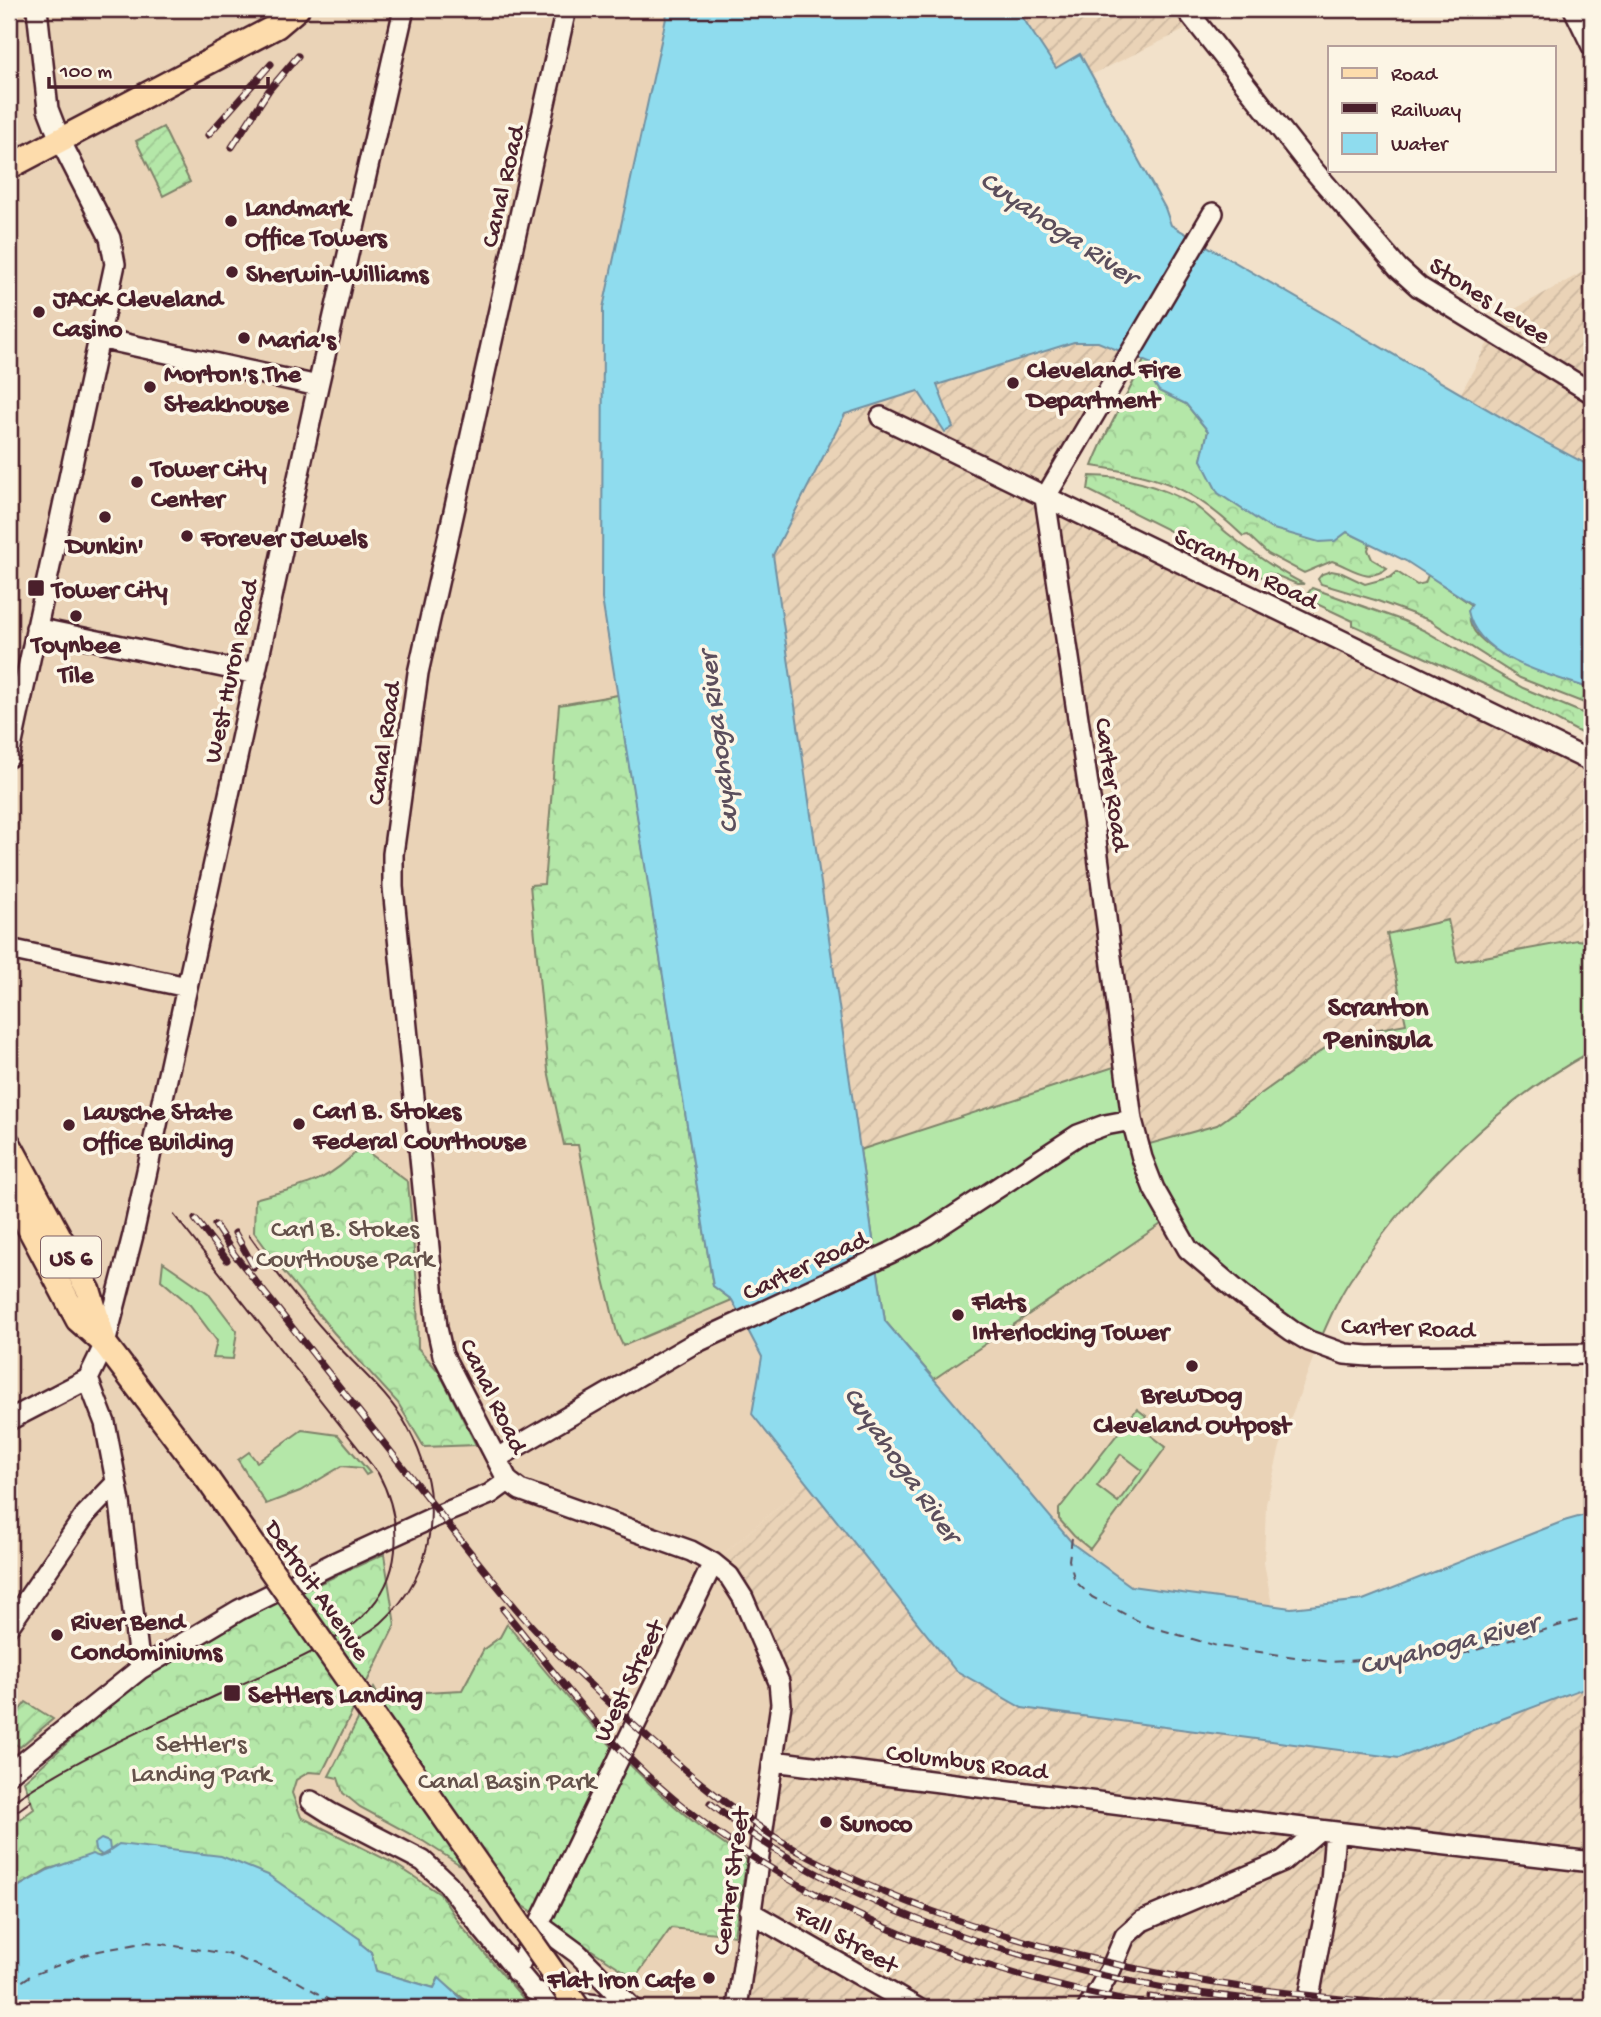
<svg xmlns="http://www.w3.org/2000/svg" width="1601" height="2017" font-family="'Gochi Hand',sans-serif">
<defs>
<pattern id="industrial-furrows" width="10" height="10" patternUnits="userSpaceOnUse" patternTransform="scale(1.75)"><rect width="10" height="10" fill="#ead3b7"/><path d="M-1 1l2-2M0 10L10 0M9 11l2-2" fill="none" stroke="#cab59e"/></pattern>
<pattern id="forest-crowns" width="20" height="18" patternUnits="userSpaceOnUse" patternTransform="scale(1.75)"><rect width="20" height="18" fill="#b4e7a8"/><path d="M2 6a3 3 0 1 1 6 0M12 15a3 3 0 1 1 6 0" fill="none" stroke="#9cc691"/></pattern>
<pattern id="garden-furrows" width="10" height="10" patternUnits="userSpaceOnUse" patternTransform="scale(1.75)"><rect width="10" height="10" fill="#b4e7a8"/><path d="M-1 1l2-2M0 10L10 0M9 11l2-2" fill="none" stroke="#9cc691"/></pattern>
</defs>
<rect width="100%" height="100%" fill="#f2e1ca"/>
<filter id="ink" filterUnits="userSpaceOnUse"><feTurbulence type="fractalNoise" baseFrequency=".0143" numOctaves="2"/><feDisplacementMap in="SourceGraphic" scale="14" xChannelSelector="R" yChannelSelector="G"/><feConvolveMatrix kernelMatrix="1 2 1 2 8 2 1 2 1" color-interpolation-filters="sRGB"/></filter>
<g filter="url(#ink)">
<path fill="#ead3b7" d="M9 9H668L603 308 602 599 618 695 559 705 544 885H531L603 1275 617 1333 624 1346 732 1300 762 1357 752 1414 806 1483 713 1563 779 1682 737 2008H548L532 2005 522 1997 461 1926 440 1894 395 1864 301 1818 292 1793 296 1780 309 1772 395 1625 384 1540 239 1610 9 1774Z
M1170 1217 1318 1345 1280 1447 1266 1504 1264 1563 1272 1605 1131 1586 1073 1544 934 1379Z"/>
<path fill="url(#industrial-furrows)" d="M1017 9H1186L1197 24 1091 75 1080 54 1056 68Z
M1592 267V467L1461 393 1502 316Z
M1074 342H1098L1131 355 1045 498 1592 762V942L1577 940 1457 963 1387 935 1406 1024 1342 1036 1217 1125 1139 1147 1125 1063 860 1150 773 554 845 414 918 390 931 413 953 426 936 385Z
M806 1483 955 1670 1022 1708 1399 1758 1592 1685V2008H737L779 1682 713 1563Z"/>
<path fill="#b4e7a8" stroke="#7f836a" stroke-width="2" fill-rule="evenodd" d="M1448 920 1457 962 1577 940 1592 942V1051C1498 1102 1415 1185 1355 1273 1339 1295 1329 1320 1318 1345L1242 1295 1170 1218 934 1379 885 1321 860 1150 1126 1063 1139 1147 1217 1125 1342 1036 1406 1024 1387 934Z
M163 1262 208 1293 237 1331 233 1359 213 1358 217 1341 190 1305 161 1280Z
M1137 1409 1146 1416 1139 1426 1166 1447 1090 1549 1074 1536 1059 1519V1509ZM1121 1454 1142 1470 1118 1502 1097 1486Z
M302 1430 338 1435 370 1473 366 1475 361 1468 342 1466 300 1491 266 1504 238 1460 249 1452 257 1462Z"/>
<path fill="url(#forest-crowns)" stroke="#7f836a" stroke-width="2" d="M1144 360 1157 366 1154 383 1159 391 1186 404 1208 431 1201 460 1335 540 1347 532 1370 543 1368 550 1372 559 1387 568C1368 584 1351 567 1332 561L1304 573 1268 554 1248 535 1243 536C1192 487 1161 476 1092 466 1106 429 1128 396 1144 360Z
M1090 476C1127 476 1162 487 1194 505 1206 513 1216 524 1227 533 1252 553 1276 570 1304 584H1297L1273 574 1264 578 1088 490Z
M1331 571 1342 573 1365 584 1391 577 1397 572 1417 585 1425 583 1428 575 1472 605C1472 609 1469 616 1470 621 1476 654 1564 680 1592 689V706L1520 678 1429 620 1375 600 1321 584 1318 579 1322 574Z
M1312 588 1404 621 1425 631 1523 688 1592 717V739L1515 698 1353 625V621L1304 598Z
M618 695 713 1286 732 1300 623 1346 617 1333 603 1275 578 1145H564L548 1070 530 885 544 884 559 705Z
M361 1147 408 1182 417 1285 418 1348 439 1372 476 1445 424 1447 398 1403 334 1333 278 1265 254 1232 255 1199C303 1185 324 1186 361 1147Z
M384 1554 395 1625 322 1773 309 1772 296 1780 292 1793 301 1817 395 1864 440 1894 461 1926 522 1997 532 2005 548 2008H476L438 1979 434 1988 376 1971 371 1952 361 1944 360 1939 323 1915 108 1854 48 1869 9 1892V1827L34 1809 24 1781 115 1701 147 1677 257 1612Z
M507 1624C578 1713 650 1798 747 1860L734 1935 671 1928 635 1978 423 1841 360 1807 343 1793 338 1778 329 1776 374 1688 382 1702 406 1693 462 1690 484 1649 500 1637Z"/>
<path fill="url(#garden-furrows)" stroke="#7f836a" stroke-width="2" d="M163 127 190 182 163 196 136 141Z
M26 1702 53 1719 20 1747 9 1740V1723Z"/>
<path fill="#8fdcee" stroke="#7390a0" stroke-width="2" d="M668 9H1017L1056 68 1080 54 1165 208 1171 225 1537 438 1592 467V689C1552 676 1477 659 1468 611L1472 604 1406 561 1347 532 1335 541 1319 542 1270 528 1218 493 1201 460 1208 431 1186 404 1159 391 1154 383 1157 366 1098 342H1074L937 385 953 427 945 432 918 391 845 414 773 555 885 1321 1073 1544 1131 1586 1291 1608 1363 1600 1564 1521 1592 1513V1685L1399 1758 1022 1708 955 1670 752 1414 762 1357 732 1300 713 1286 602 599 603 308Z
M101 1839 109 1842 110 1850 119 1844 221 1856 268 1875 360 1939 361 1944 371 1952 376 1971 434 1988 439 1978 462 1999 476 2008H9V1892L48 1870 92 1854 100 1857 108 1854 109 1851 102 1855 95 1850 94 1844Z"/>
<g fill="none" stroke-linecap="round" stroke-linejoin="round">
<path stroke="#5b4e5c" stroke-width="2" stroke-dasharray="9 7" stroke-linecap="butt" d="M1072 1538 1069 1560 1075 1581 1092 1597 1148 1626 1217 1646 1330 1662 1466 1653 1592 1616
M9 1990 30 1976 93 1952 148 1942 228 1954 293 1979 343 2008"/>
<defs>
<path id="minor" d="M566 9 418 673 393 854V887L437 1328 443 1355 508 1481 520 1490 691 1551 713 1563 729 1576 743 1598 779 1682 781 1704 737 2008
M1186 9 1309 165 1398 268 1419 287 1592 393
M1574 9 1592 46
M99 338 318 386
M881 417 1592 762
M1045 498 1094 825 1132 1120 1142 1158 1154 1189 1188 1249 1242 1295 1292 1331 1309 1341 1345 1354 1368 1356 1592 1354
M1045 498 1213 213
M36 628 256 674
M9 757 115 264 110 238 60 140 48 109 37 9
M9 949 187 987
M88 1379 105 1423 120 1502 140 1669
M9 1420 88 1379 105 1344 133 1235 318 386 404 9
M497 1458 693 1344 890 1253 927 1234 1078 1135 1105 1125 1132 1120
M9 1626 86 1514 115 1484
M773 1761 1319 1830 1592 1862
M9 1774 140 1669 239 1610 332 1564 432 1518 490 1494 508 1481
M311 1801 330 1813 423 1861 448 1884 484 1931 533 1990 561 2001 626 2008
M750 1912 917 2008
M539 1925 577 1953 632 2008
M516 1972 713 1563
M1088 2008 1111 1969 1125 1936 1142 1921 1283 1861 1319 1830
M1307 2008 1331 1881 1335 1832"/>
<path id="major" d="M9 167 277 26 297 9
M9 1144 89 1291 105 1344
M9 1190 78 1320 105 1344 208 1480"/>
</defs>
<use href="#minor" stroke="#4a1f2b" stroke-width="24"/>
<use href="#major" stroke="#4a1f2b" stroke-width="28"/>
<use href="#minor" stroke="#fcf5e5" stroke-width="19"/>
<use href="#major" stroke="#fddcac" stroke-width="23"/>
<path stroke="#4a1f2b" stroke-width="2" d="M249 1235C276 1273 304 1309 335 1343 360 1370 391 1396 408 1428 444 1495 439 1570 381 1623 365 1637 344 1644 325 1654
M9 1804C79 1756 158 1723 235 1687 281 1666 338 1647 371 1607 404 1569 401 1515 378 1473L174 1215
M9 1817 31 1801"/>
<defs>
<path id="rail" d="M208 135 271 64
M232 147 269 90 298 56
M195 1219 227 1260
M215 1225 234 1254C294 1330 354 1405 414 1481 449 1525 484 1571 521 1614 553 1651 590 1685 626 1718 682 1769 742 1821 809 1857 936 1924 1100 1967 1241 1987 1302 1995 1364 2001 1425 2008
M235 1233 254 1267
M503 1609C543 1658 581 1710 626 1755 769 1899 967 1974 1164 2008
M710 1803C830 1902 1013 1961 1164 1988 1220 1997 1277 2002 1333 2008
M1150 1997 1226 2008"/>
</defs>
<use href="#rail" stroke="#4a1f2b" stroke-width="7"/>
<use href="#rail" stroke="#fcf5e5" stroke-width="4.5" stroke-dasharray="13" stroke-linecap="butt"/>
<defs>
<path id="major-bridge" d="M208 1480 578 2008"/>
</defs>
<use href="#major-bridge" stroke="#4a1f2b" stroke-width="28" stroke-linecap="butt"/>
<use href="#major-bridge" stroke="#fddcac" stroke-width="23"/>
</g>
</g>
<g fill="#4a1f2b" stroke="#fcf5e5" stroke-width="2.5">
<circle cx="231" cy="221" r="7"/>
<circle cx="232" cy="272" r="7"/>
<circle cx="39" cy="312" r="7"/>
<circle cx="244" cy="338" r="7"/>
<circle cx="1013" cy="383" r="7"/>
<circle cx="150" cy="387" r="7"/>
<circle cx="137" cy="482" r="7"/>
<circle cx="105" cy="517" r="7"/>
<circle cx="187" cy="536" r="7"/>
<rect x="27" y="579" width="18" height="18" rx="3.5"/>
<circle cx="76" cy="616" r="7"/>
<circle cx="299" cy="1124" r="7"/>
<circle cx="69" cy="1125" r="7"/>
<circle cx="958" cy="1315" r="7"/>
<circle cx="1192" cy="1366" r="7"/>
<circle cx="57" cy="1635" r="7"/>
<rect x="223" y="1684" width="18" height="18" rx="3.5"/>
<circle cx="826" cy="1822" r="7"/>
<circle cx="709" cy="1978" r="7"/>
</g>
<g text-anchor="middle" stroke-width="7" stroke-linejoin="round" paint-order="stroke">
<rect fill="#fcf5e5" stroke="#7f5f63" stroke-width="2" x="41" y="1236.5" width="60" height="41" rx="5"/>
<g font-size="24" font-weight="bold" fill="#4a1f2b">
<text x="71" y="1265">US 6</text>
</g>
<g font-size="26" fill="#4a1f2b" stroke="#fcf5e5">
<text transform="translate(501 186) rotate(-77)" y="9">Canal Road</text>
<text transform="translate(1491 299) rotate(33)" y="9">Stones Levee</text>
<text transform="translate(1247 567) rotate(26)" y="9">Scranton Road</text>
<text transform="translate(229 671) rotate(-78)" y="9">West Huron Road</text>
<text transform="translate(382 743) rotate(-82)" y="9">Canal Road</text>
<text transform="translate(1114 784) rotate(82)" y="9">Carter Road</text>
<text transform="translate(804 1264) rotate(-25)" y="9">Carter Road</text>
<text transform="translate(1408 1326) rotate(2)" y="9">Carter Road</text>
<text transform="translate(495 1395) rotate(64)" y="9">Canal Road</text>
<text transform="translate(319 1589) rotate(55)" y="9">Detroit Avenue</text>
<text transform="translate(627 1680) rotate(-64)" y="9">West Street</text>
<text transform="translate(967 1760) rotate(7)" y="9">Columbus Road</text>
<text transform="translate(729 1881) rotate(-82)" y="9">Center Street</text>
<text transform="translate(847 1937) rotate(30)" y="9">Fall Street</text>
</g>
<g font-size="26" font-weight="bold" fill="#4a1f2b" stroke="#fcf5e5" text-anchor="start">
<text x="245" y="215">Landmark<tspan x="245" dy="30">Office Towers</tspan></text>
<text x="246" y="281">Sherwin-Williams</text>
<text x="53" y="306">JACK Cleveland<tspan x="53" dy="30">Casino</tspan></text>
<text x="258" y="347">Maria's</text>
<text x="1027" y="377">Cleveland Fire<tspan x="1027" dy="30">Department</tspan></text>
<text x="164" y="381">Morton's The<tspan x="164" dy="30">Steakhouse</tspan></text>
<text x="151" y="476">Tower City<tspan x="151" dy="30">Center</tspan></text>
<text x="201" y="545">Forever Jewels</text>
<text x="105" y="553" text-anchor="middle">Dunkin'</text>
<text x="52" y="597">Tower City</text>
<text x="76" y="652" text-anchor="middle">Toynbee<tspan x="76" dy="30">Tile</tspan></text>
<text x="313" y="1118">Carl B. Stokes<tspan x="313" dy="30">Federal Courthouse</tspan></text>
<text x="83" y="1119">Lausche State<tspan x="83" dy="30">Office Building</tspan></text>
<text x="972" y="1309">Flats<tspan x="972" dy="30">Interlocking Tower</tspan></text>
<text x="1192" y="1402" text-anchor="middle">BrewDog<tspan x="1192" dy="30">Cleveland Outpost</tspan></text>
<text x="71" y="1629">River Bend<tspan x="71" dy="30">Condominiums</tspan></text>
<text x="248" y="1702">Settlers Landing</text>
<text x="840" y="1831">Sunoco</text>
<text x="695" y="1987" text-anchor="end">Flat Iron Cafe</text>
</g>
<g font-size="26" fill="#64514a" stroke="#fcf5e5">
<text x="345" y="1236">Carl B. Stokes<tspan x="345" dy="30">Courthouse Park</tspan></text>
<text x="201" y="1751">Settler's<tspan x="201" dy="30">Landing Park</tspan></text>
<text x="507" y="1788">Canal Basin Park</text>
</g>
<g font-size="28" font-style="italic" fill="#5b4e5c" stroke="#fcf5e5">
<text transform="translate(1060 226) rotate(34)" y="10">Cuyahoga River</text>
<text transform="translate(716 743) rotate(-97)" y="10">Cuyahoga River</text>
<text transform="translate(904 1463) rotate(55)" y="10">Cuyahoga River</text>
<text transform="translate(1448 1642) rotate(-14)" y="10">Cuyahoga River</text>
</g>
<g font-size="28" font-weight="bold" fill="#4a1f2b" stroke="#fcf5e5">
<text x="1378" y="1015">Scranton<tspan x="1378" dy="32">Peninsula</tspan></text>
</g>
</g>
<rect width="1601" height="2017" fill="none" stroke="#fcf5e5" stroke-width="35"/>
<rect x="18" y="18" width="1566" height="1982" fill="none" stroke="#4a1f2b" stroke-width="2.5" filter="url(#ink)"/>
<rect x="1328" y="46" width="228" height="126" fill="#fcf5e5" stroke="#b59f9b" stroke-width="2"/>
<rect x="1342" y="68" width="35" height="10" fill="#fddcac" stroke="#b59f9b" stroke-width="2"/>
<text x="1391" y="80" font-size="21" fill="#4a1f2b">Road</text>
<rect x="1342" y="103" width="35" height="10" fill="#4a1f2b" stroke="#b59f9b" stroke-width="2"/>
<text x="1391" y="116" font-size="21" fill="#4a1f2b">Railway</text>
<rect x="1342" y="133" width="35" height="21" fill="#8fdcee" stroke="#b59f9b" stroke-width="2"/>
<text x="1391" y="150" font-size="21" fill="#4a1f2b">Water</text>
<path d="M49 77v10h219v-10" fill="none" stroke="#4a1f2b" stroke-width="3.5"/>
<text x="60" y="77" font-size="21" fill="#4a1f2b" stroke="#fcf5e5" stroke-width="5" paint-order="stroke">100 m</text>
</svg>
